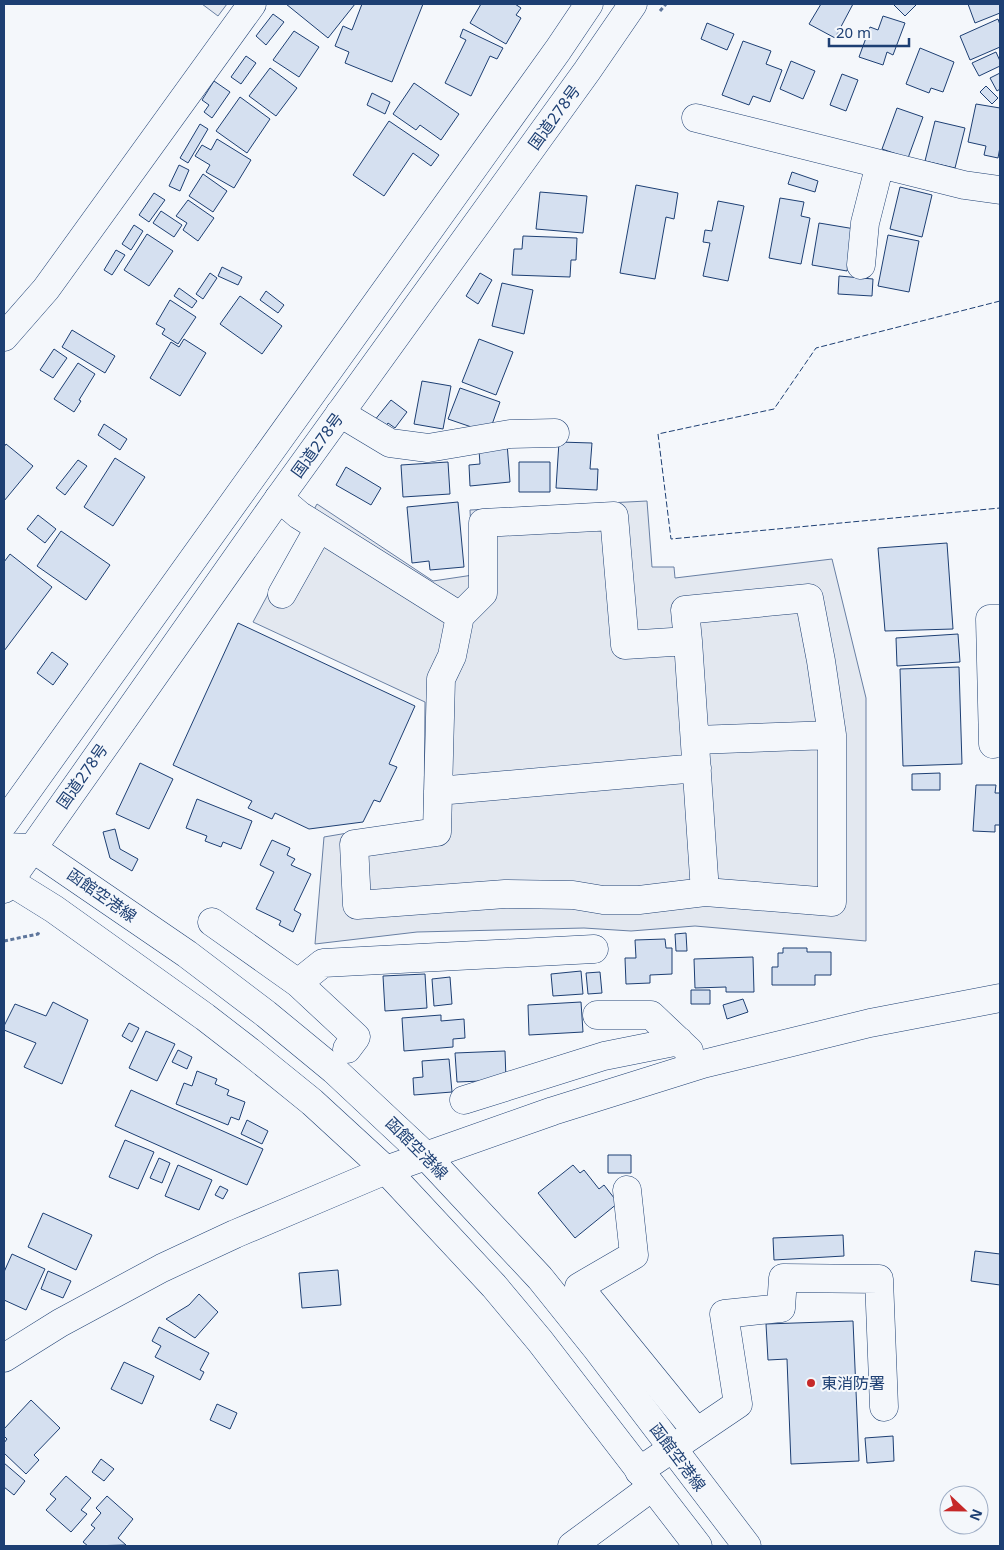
<svg xmlns="http://www.w3.org/2000/svg" width="1004" height="1550" font-family="'Noto Sans','Noto Sans JP',sans-serif">
<rect width="100%" height="100%" fill="#f4f7fb"/>
<path fill="#e3e8f0" stroke="#687fa3" d="M202 4H227L218 16Z
M647 501 652 567H674L675 578 832 559 866 698V941L695 926 631 931 584 928 417 932 315 944 324 837 424 820 425 702 253 622 317 504 433 581 473 575 470 510Z"/>
<path fill="#d5e0f0" stroke="#1d3f73" d="M286 4H355L328 38Z
M362 4H423L392 82 345 63 349 52 335 46 343 26 352 30Z
M481 4H515L521 8 516 15 521 18 506 44 470 23Z
M821 4H853L835 38 809 24Z
M893 4H914L916 5 905 16Z
M968 4H1000V13L975 23Z
M273 14 284 22 266 45 256 36Z
M883 16 905 23 893 55 887 52 883 65 859 57 870 27 878 30Z
M998 19 1000 25V47L970 60 960 36Z
M707 23 734 34 727 50 701 39Z
M463 29 503 48 497 59 490 56 471 96 445 83 466 40 460 37Z
M294 31 319 47 299 77 273 60Z
M743 41 771 51 766 64 782 70 770 102 753 96 749 105 722 95Z
M920 48 954 62 943 92 931 88 929 93 906 84Z
M996 52 1000 61V66L979 76 972 63Z
M246 56 256 63 241 84 231 77Z
M791 61 815 71 803 99 780 89Z
M270 68 297 88 276 116 249 96Z
M1000 73V89L997 91 990 78Z
M842 74 858 80 846 111 830 105Z
M214 81 230 92 212 118 204 112 209 105 202 100Z
M414 83 459 114 441 140 420 125 416 130 393 114Z
M986 86 998 98 992 104 980 92Z
M372 93 390 102 385 114 367 105Z
M240 97 270 119 247 153 216 131Z
M976 104 1000 108V147L998 158 984 155 986 146 968 142Z
M897 108 923 117 908 158 882 149Z
M389 121 439 155 431 166 413 153 384 196 353 175Z
M935 121 965 128 955 168 925 161Z
M200 124 208 129 188 163 180 158Z
M217 139 251 160 234 188 206 172 210 165 195 156 202 145 211 150Z
M179 165 189 170 180 191 169 186Z
M792 172 818 181 815 192 788 184Z
M203 174 227 191 213 212 189 196Z
M636 185 678 193 674 219 666 217 655 279 620 273Z
M900 187 932 195 922 237 890 229Z
M540 192 587 196 583 233 536 229Z
M154 193 165 200 149 222 139 215Z
M780 198 804 202 801 216 810 218 801 264 769 258Z
M188 200 214 218 198 241 183 230 187 223 176 216Z
M718 201 744 206 728 281 703 276 710 243 703 242 705 230 712 231Z
M161 211 182 225 174 237 153 223Z
M819 223 855 229 847 271 812 265Z
M134 225 143 231 131 250 122 244Z
M147 234 173 251 149 286 124 270Z
M888 235 919 241 909 292 878 286Z
M523 236 577 238 576 260H571L570 277 512 275 514 249H522Z
M116 250 125 255 112 275 104 270Z
M222 267 242 277 238 285 218 276Z
M210 273 217 278 203 299 196 294Z
M480 273 492 280 478 304 466 296Z
M839 276 873 279 872 296 838 294Z
M502 283 533 290 524 334 492 326Z
M179 288 197 301 192 308 174 296Z
M266 291 284 305 278 313 260 300Z
M240 296 282 326 262 354 220 324Z
M170 300 196 317 178 344 162 334 165 329 156 324Z
M72 330 115 356 105 373 62 347Z
M184 339 206 353 180 396 150 378 171 342 179 347Z
M479 339 513 352 496 395 462 382Z
M54 349 67 358 53 378 40 370Z
M78 363 95 374 79 400 81 401 74 412 54 399Z
M422 381 451 386 443 429 414 424Z
M460 388 500 402 489 433 448 419Z
M391 400 407 412 395 428 388 423 384 429 374 421Z
M104 424 127 439 120 450 98 435Z
M559 442 592 443 590 469H598L597 490 556 488Z
M507 443 510 482 470 486 469 465 480 464 479 450Z
M6 444 33 466 4 501V447Z
M115 458 145 477 113 526 84 507Z
M78 460 87 466 65 495 56 488Z
M448 462 450 494 403 497 401 465Z
M519 462H550V492H519Z
M346 467 381 488 371 505 336 485Z
M458 502 464 567 430 570 429 561 412 563 407 507Z
M38 515 56 529 45 543 27 529Z
M61 531 110 565 86 600 37 566Z
M947 543 953 629 885 631 878 548Z
M10 554 52 587 4 651V562Z
M238 623 415 706 389 764 397 767 380 802 374 800 363 822 309 829 275 813 272 819 248 808 252 801 173 765Z
M958 634 960 662 897 666 896 638Z
M52 652 68 664 53 685 37 673Z
M959 667 962 764 903 766 900 669Z
M140 763 173 779 149 829 116 814Z
M940 773V790H912V774Z
M976 785H996L995 793H1000V825H995V832L973 831Z
M197 799 252 821 241 849 223 842 221 847 205 841 207 836 186 828Z
M115 829 120 849 138 859 132 871 110 858 103 832Z
M272 840 290 848 287 855 295 859 291 865 311 874 294 910 301 914 293 932 279 925 281 921 256 909 274 872 260 865Z
M686 933 687 951H676L675 934Z
M665 939 666 948H672V974L650 975V983L626 984 625 958H636L635 940Z
M783 948H807V952H831V975H815V985H772V967H778V953H783Z
M753 957 754 992H726V987L695 988 694 959Z
M581 971 583 994 553 996 551 974Z
M600 972 602 993 588 994 586 973Z
M425 974 427 1008 385 1011 383 976Z
M450 977 452 1004 434 1006 432 979Z
M691 990H710V1004H691Z
M743 999 748 1012 727 1019 723 1005Z
M53 1002 88 1020 62 1084 24 1067 36 1043 4 1030V1026L15 1004 46 1016Z
M581 1002 583 1032 529 1035 528 1005Z
M441 1015V1021L464 1019 465 1038 453 1039V1047L404 1051 402 1018Z
M129 1023 139 1028 132 1042 122 1036Z
M146 1031 175 1044 157 1081 129 1068Z
M178 1050 192 1057 187 1069 172 1062Z
M505 1051 506 1080 457 1082 455 1053Z
M449 1059 452 1092 414 1095 413 1078 423 1077 422 1061Z
M197 1071 217 1079 215 1084 229 1090 227 1095 245 1102 239 1120 231 1117 228 1125 176 1104 184 1083 192 1086Z
M131 1090 263 1149 247 1185 115 1126Z
M247 1120 268 1131 262 1144 241 1134Z
M125 1140 154 1152 138 1189 109 1177Z
M608 1155H631V1173H608Z
M159 1158 170 1163 162 1183 150 1178Z
M178 1165 212 1180 199 1210 165 1196Z
M573 1165 580 1173 584 1170 599 1189 604 1185 618 1203 575 1238 538 1193Z
M220 1186 228 1190 223 1199 215 1195Z
M43 1213 92 1235 76 1270 28 1247Z
M843 1235 844 1256 774 1260 773 1238Z
M975 1251 1000 1254V1285L971 1281Z
M12 1254 45 1269 26 1310 4 1300V1272Z
M338 1270 341 1305 302 1308 299 1273Z
M48 1271 71 1281 63 1298 41 1289Z
M199 1294 218 1312 195 1338 166 1319 189 1305Z
M853 1321 859 1461 791 1464 787 1359 768 1360 766 1324Z
M159 1327 209 1353 200 1370 204 1372 200 1380 155 1357 161 1346 152 1341Z
M124 1362 154 1376 142 1404 111 1389Z
M31 1400 60 1428 34 1455 39 1460 26 1474 4 1453V1443L7 1439 4 1436V1429Z
M217 1404 237 1413 230 1429 210 1420Z
M893 1436 894 1461 867 1463 865 1438Z
M101 1459 114 1469 104 1481 92 1472Z
M4 1463 25 1481 14 1495 4 1487Z
M66 1476 91 1498 81 1510 87 1514 71 1532 46 1510 56 1499 50 1494Z
M107 1496 133 1519 118 1538 126 1545 88 1546 83 1542 95 1528 91 1525 101 1513 96 1508Z"/>
<g fill="none" stroke-linecap="round" stroke-linejoin="round">
<defs>
<path id="minor" d="M696 118 964 185 1000 190
M861 265 865 223 880 164
M4 337 46 289 252 4
M340 413 390 443 428 448 510 434 555 433
M279 498 299 515 460 616
M614 516 625 645 688 641 705 892 639 900H603L573 895 505 894 357 905 354 844 437 832 441 679 452 656 460 616 483 593V523Z
M282 594 319 528
M688 641 685 610 809 598 821 661 832 735V902L705 892
M695 740 832 735
M993 744 990 619H1000
M438 791 697 768
M212 922 298 983 356 1037 347 1049
M298 983 323 963 594 949
M597 1015H651L689 1051
M464 1100 604 1056 679 1041
M627 1190 634 1255 579 1287 696 1431
M4 1358 60 1323 162 1268 235 1234 386 1170 553 1111 703 1064 870 1023 1000 998
M639 1471 738 1404 724 1314 781 1308 783 1278 879 1279 884 1407
M572 1546 652 1487"/>
<path id="major" d="M4 847 32 848 187 954 266 1014 334 1070 426 1156 540 1278 597 1349 747 1546
M4 872 9 881 54 909 205 1017 249 1051 312 1102 386 1170 494 1286 540 1341 698 1546"/>
<path id="highway" d="M4 823 558 50 589 4
M4 889 279 498 587 71 633 4"/>
</defs>
<use href="#minor" stroke="#1d3f73" stroke-width="29"/>
<use href="#major" stroke="#1d3f73" stroke-width="29"/>
<use href="#highway" stroke="#1d3f73" stroke-width="29"/>
<path stroke="#5e769c" stroke-width="3" stroke-dasharray="4 2.5" stroke-linecap="butt" d="M660 11 666 4
M4 941 38 934 39 932"/>
<use href="#minor" stroke="#f4f7fb" stroke-width="28"/>
<use href="#major" stroke="#f4f7fb" stroke-width="28"/>
<use href="#highway" stroke="#f4f7fb" stroke-width="28"/>
<path stroke="#1d3f73" stroke-width="1" stroke-dasharray="6 2.5" stroke-linecap="butt" d="M1000 301 816 348 774 409 658 434 671 539 1000 508"/>
</g>
<circle fill="#c62828" stroke="#f4f7fb" stroke-width="2" cx="811" cy="1383" r="5"/>
<g text-anchor="middle" stroke-width="4" stroke-linejoin="round" paint-order="stroke">
<g font-size="16" fill="#1d3f73" stroke="#f4f7fb">
<text transform="translate(554 117) rotate(-54)" y="6">国道278号</text>
<text transform="translate(317 445) rotate(-54)" y="6">国道278号</text>
<text transform="translate(82 776) rotate(-55)" y="6">国道278号</text>
<text transform="translate(102 895) rotate(35)" y="6">函館空港線</text>
<text transform="translate(417 1148) rotate(45)" y="6">函館空港線</text>
<text transform="translate(678 1457) rotate(53)" y="6">函館空港線</text>
</g>
<g font-size="16" fill="#1d3f73" stroke="#f4f7fb" text-anchor="start">
<text x="821" y="1389">東消防署</text>
</g>
</g>
<rect width="1004" height="1550" fill="none" stroke="#1d3f73" stroke-width="10"/>
<g transform="translate(964 1510) rotate(112)"><circle r="24" fill="#f4f7fb" stroke="#9eadc5"/>
<path d="M0-4L9 19L0 12L-9 19Z" fill="#c62828"/>
<text y="-8" font-size="14" font-weight="bold" text-anchor="middle" fill="#1d3f73">N</text>
</g>
<path d="M829 38v8h80v-8" fill="none" stroke="#1d3f73" stroke-width="2.5"/>
<text x="836" y="38" font-size="15" fill="#1d3f73" stroke="#f4f7fb" stroke-width="4" paint-order="stroke">20 m</text>
</svg>
